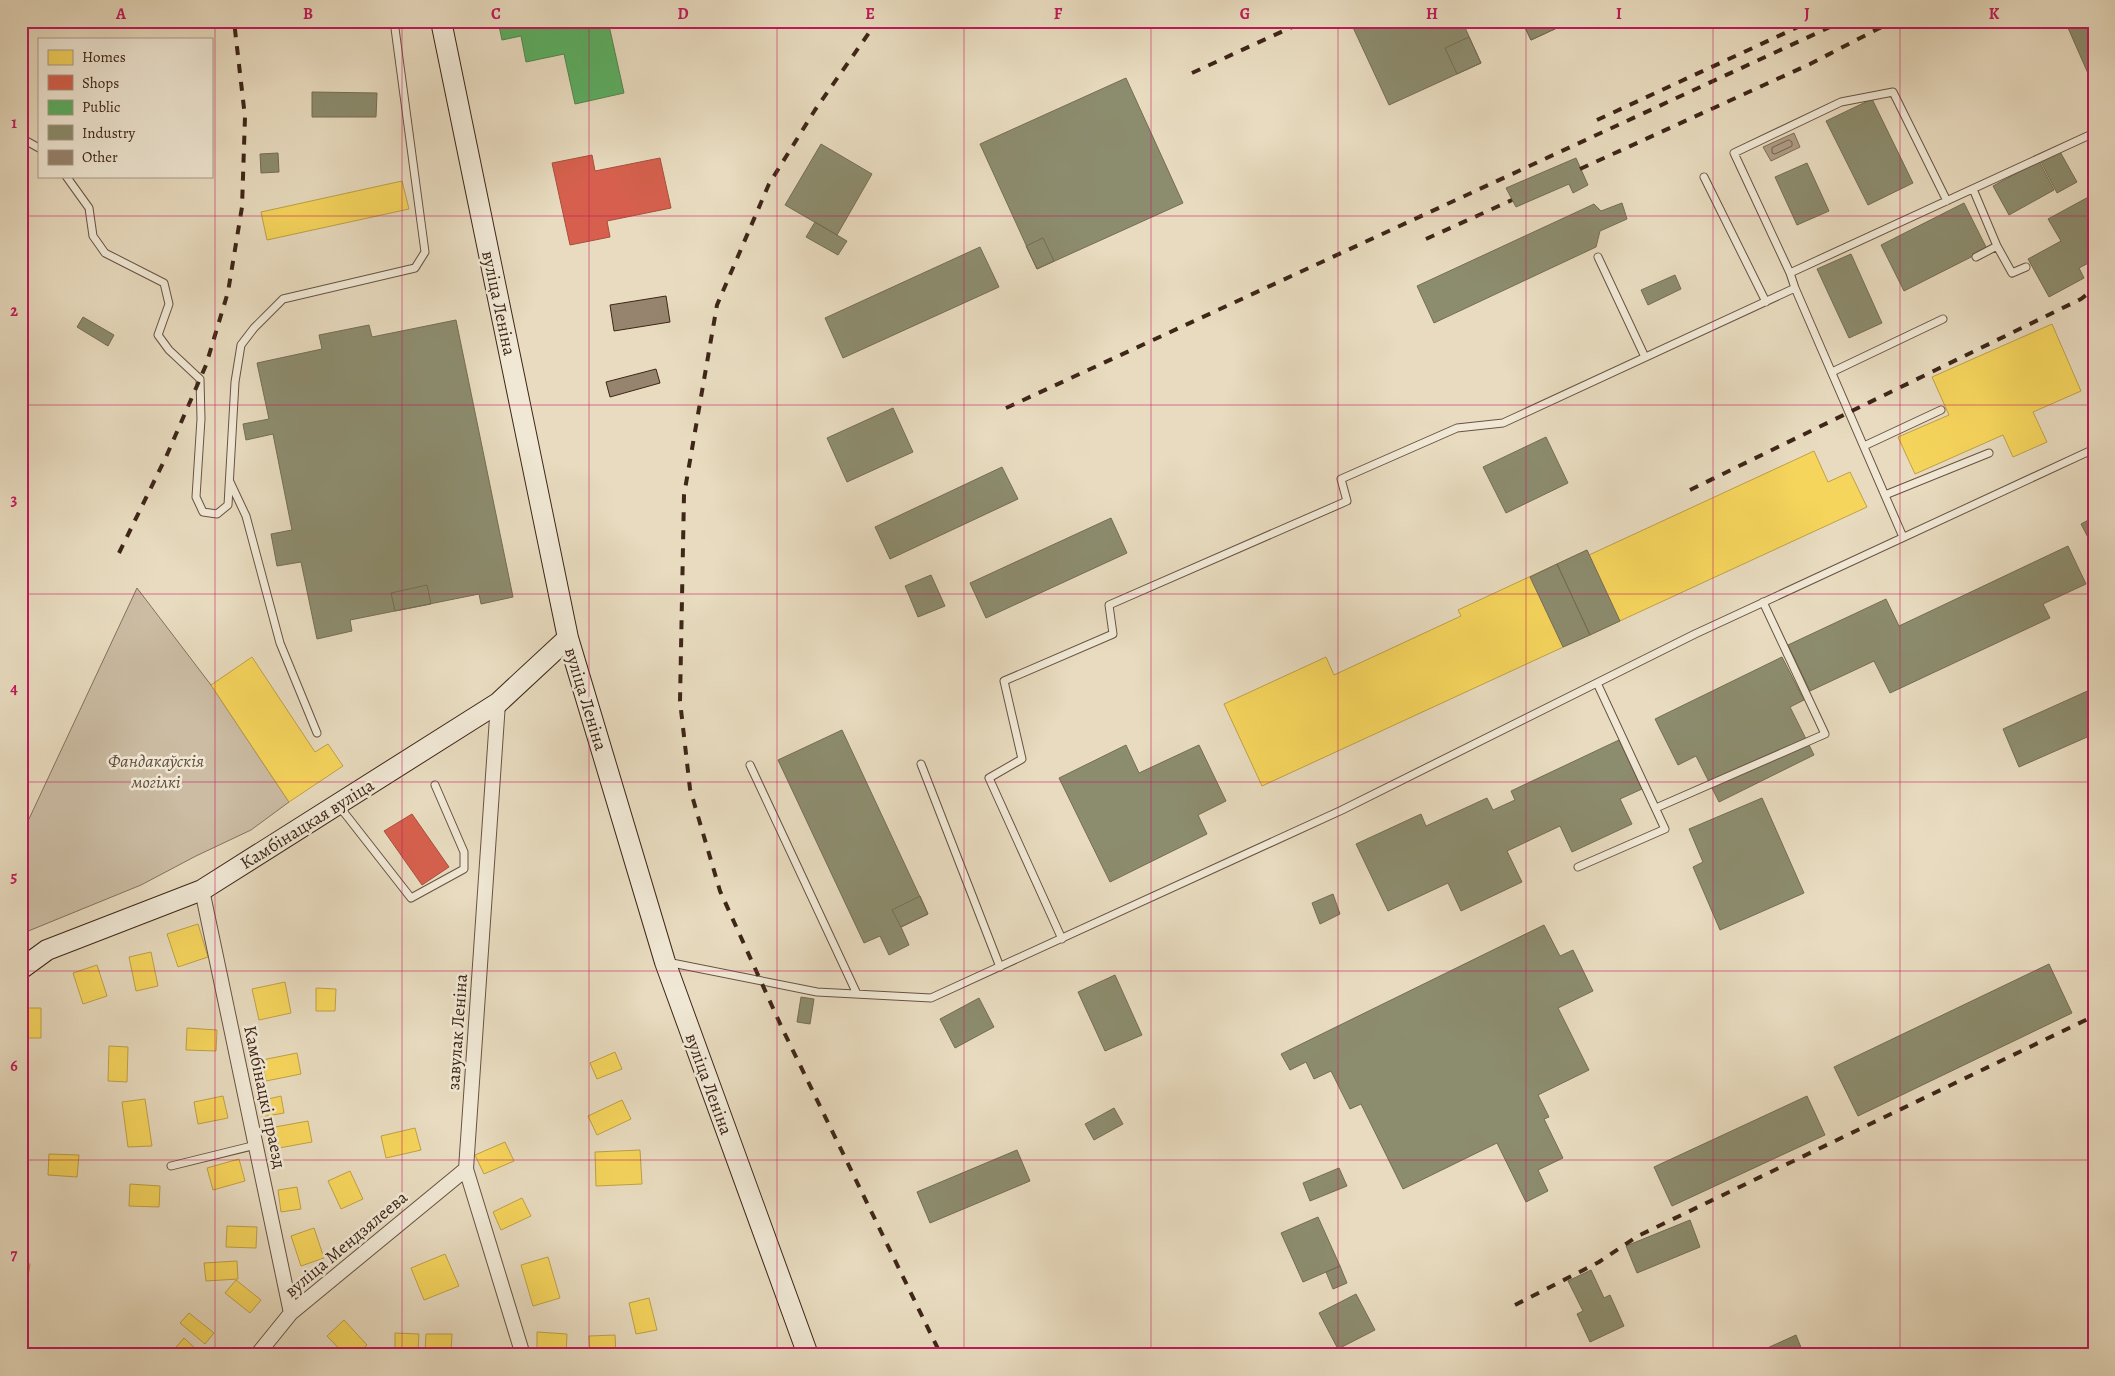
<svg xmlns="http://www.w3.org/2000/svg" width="2115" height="1376" font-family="Alegreya,serif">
<rect width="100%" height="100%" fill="#e8dbbf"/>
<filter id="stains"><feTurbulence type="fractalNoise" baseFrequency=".004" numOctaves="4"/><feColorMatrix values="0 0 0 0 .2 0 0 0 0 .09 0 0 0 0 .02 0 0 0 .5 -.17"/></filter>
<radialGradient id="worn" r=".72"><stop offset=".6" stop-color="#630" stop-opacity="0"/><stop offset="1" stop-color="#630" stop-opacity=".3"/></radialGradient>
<path fill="#cbbca3" stroke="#84715e" d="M137 588 211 685 289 802 251 830 196 856 141 885 21 934V836Z"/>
<path fill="#ae9d86" stroke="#816d5a" d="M1794 133 1800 147 1771 161 1763 147Z"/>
<path fill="#f6d55c" stroke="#bfa048" d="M402 181 409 209 267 240 261 212Z
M2052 324 2081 391 2033 412 2047 442 2013 457 2003 435 1915 474 1898 437 1949 415 1932 377Z
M1814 451 1828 482 1850 472 1867 507 1262 786 1224 704 1326 657 1334 675 1461 616 1458 610 1587 550 1589 555Z
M252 657 315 752 328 744 343 766 289 802 211 685Z
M198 924 208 957 178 967 167 934Z
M151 952 158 986 136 991 129 957Z
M97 965 107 996 83 1004 73 973Z
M285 982 291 1013 259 1020 252 989Z
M316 988 336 989 335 1011H316Z
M22 1008H41V1038H21Z
M187 1028 217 1030 216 1051 186 1050Z
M109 1046 128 1047 127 1082 108 1081Z
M615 1052 622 1069 597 1079 590 1063Z
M297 1053 301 1074 266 1081 262 1060Z
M21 1084H28L27 1105H21Z
M223 1096 228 1118 198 1124 194 1102Z
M281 1096 284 1113 262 1117 260 1101Z
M145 1099 152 1146 128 1147 122 1102Z
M622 1100 631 1119 597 1135 588 1116Z
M308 1121 312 1142 279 1148 275 1127Z
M415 1128 421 1150 386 1158 381 1136Z
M505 1142 514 1161 484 1174 475 1155Z
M640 1150 642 1184 596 1186 595 1152Z
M49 1154 79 1155 77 1177 48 1175Z
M239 1159 245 1181 213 1190 207 1168Z
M350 1171 363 1199 341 1209 328 1181Z
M130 1184 160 1186 159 1207 129 1206Z
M297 1187 301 1209 281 1212 278 1190Z
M522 1198 531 1216 501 1230 493 1212Z
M227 1226 257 1227 256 1248 226 1247Z
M314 1228 324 1258 301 1266 291 1236Z
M445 1254 459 1286 424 1300 411 1268Z
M548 1257 560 1298 533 1306 521 1265Z
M237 1261 238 1279 206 1281 204 1263Z
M21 1262 30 1264 27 1284 21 1283Z
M236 1280 261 1300 250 1313 225 1293Z
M649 1298 657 1330 636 1334 629 1303Z
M189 1313 214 1333 205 1344 180 1323Z
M344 1320 367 1345 356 1355H345L327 1336Z
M537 1332 567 1334 566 1355 537 1353Z
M395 1333 419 1334 418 1352 395 1350Z
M426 1334H452L451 1352 425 1351Z
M615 1335 616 1355H590L589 1336Z
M184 1338 199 1352 197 1355H173L171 1353Z"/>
<path fill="#d6604d" stroke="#a84f3d" d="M592 155 595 171 660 158 671 208 607 221 610 237 570 245 552 163Z
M412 814 449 867 422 885 384 831Z"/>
<path fill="#5aae61" stroke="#52854b" d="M498 21H582L585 25 608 21 624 93 575 104 564 54 526 62 521 36 502 40Z"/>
<path fill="#8c8c6e" stroke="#756d54" d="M1350 21H1462L1481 63 1389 105Z
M1522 21H1572L1531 40Z
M1522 21H1554L1557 28 1531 40Z
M1554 21H1572L1557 28Z
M2065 21H2094V87Z
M1469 37 1481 63 1457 74 1445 48Z
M1126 78 1183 203 1037 269 980 144Z
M312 92 377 93 376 117H312Z
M1872 99 1913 183 1868 205 1826 121Z
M821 144 872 174 837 235 785 205Z
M2059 150 2077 182 2057 193 2040 160Z
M278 153 279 172 261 173 260 154Z
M1576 158 1588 185 1573 193 1569 184 1516 207 1506 188Z
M2039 161 2054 190 2009 215 1993 186Z
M1807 163 1829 211 1797 225 1775 177Z
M2094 194V260L2079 268 2084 278 2049 297 2028 259 2061 241 2048 219Z
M1622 203 1627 219 1600 231 1596 247 1434 323 1417 286 1594 204 1601 211Z
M1964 203 1987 249 1904 291 1881 245Z
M815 222 847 241 838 255 806 237Z
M1043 238 1054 261 1037 269 1026 246Z
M980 247 999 287 843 358 825 318Z
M1851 254 1882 323 1849 338 1817 269Z
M1675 275 1681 289 1648 305 1641 290Z
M83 317 114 335 108 346 77 327Z
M456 320 513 597 481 604 479 594 350 620 352 631 317 639 301 562 277 566 271 534 292 530 273 434 246 440 243 424 269 419 257 363 322 349 319 335 369 325 372 337Z
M893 408 913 452 847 482 827 438Z
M1546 437 1568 483 1506 513 1483 467Z
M1002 467 1018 499 890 559 875 527Z
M2094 517V549L2081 524Z
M1111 518 1127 553 986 618 970 583Z
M2068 546 2086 584 2043 604 2050 618 1890 693 1874 661 1810 691 1788 645 1886 599 1899 626Z
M1587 550 1620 621 1590 635 1557 564Z
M1557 564 1590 635 1563 647 1530 577Z
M931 575 945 606 918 617 905 586Z
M427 585 431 604 395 611 391 593Z
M1782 657 1804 700 1790 707 1814 755 1719 802 1696 756 1678 765 1655 719Z
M2092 689 2094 734 2019 767 2003 729Z
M842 730 928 914 901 927 909 945 889 955 880 936 864 943 778 760Z
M1619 740 1642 789 1620 799 1632 824 1572 852 1560 826 1507 851 1522 882 1461 911 1448 883 1388 911 1356 844 1421 814 1426 826 1487 798 1493 810 1515 800 1511 791Z
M1126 745 1139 773 1199 745 1226 801 1198 815 1207 834 1110 882 1059 778Z
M1762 798 1804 893 1720 930 1693 867 1703 862 1689 829Z
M1333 894 1340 914 1320 924 1312 903Z
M920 896 928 914 901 927 892 910Z
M1544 925 1560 956 1573 950 1593 991 1558 1008 1589 1070 1538 1095 1549 1117 1544 1119 1563 1158 1538 1170 1548 1191 1526 1202 1497 1143 1403 1189 1361 1104 1350 1109 1331 1071 1314 1079 1306 1062 1290 1070 1281 1054Z
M2049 964 2072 1013 1858 1116 1834 1067Z
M1115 975 1142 1035 1105 1051 1078 992Z
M801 997 814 999 810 1024 797 1022Z
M979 998 994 1027 955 1048 940 1019Z
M1807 1096 1825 1135 1672 1206 1654 1167Z
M1114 1108 1123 1124 1094 1140 1085 1124Z
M1017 1150 1030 1181 930 1223 917 1192Z
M1339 1168 1347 1186 1310 1201 1303 1183Z
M1318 1217 1340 1266 1303 1282 1281 1233Z
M1690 1220 1700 1247 1637 1273 1626 1246Z
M1340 1266 1347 1283 1333 1289 1326 1272Z
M1591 1270 1604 1298 1610 1295 1624 1326 1590 1342 1577 1314 1583 1311 1568 1281Z
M1356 1294 1375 1330 1338 1349 1319 1313Z
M1796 1335 1804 1355H1752Z"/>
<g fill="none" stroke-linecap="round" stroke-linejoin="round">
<path stroke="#76624f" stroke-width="1" d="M1789 140 1792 142V146L1775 154 1772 153V148Z"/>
</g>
<path fill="#96846f" stroke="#3e2618" d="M666 296 670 322 614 331 610 305Z
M656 369 660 383 610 397 606 382Z"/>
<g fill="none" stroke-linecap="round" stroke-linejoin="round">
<defs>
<path id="lane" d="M21 138 39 148
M66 176 89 208 93 236 105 253 164 283 169 304 158 335 169 350 200 379 201 419 196 497 203 512 217 514 228 505 235 382 241 345 254 328 283 299 415 268 425 252 394 21
M1704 177 1766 302
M1973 189 1997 246 1976 257
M1997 246 2012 273 2026 267
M1598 257 1645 357
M1790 273 1734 153 1841 102 1893 92 1947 201
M1795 288 1790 273 2094 133
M1832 372 1943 319
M1864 446 1941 410
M230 482 246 516 280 643 317 733
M1885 495 1989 453
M921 764 1000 967
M750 765 857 994
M339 806 411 898 464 869V852L435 785
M1656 808 1825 734 1763 602
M1578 867 1665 829 1597 683
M1062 939 989 778 1022 759 1004 681 1113 634 1109 605 1347 501 1341 479 1457 428 1503 423 1795 288 1903 537
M667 962 817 992 931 998 1342 810 1695 634 2094 449
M171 1166 256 1145"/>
<path id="street" d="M498 703 466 1169 523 1355
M202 890 291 1313
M257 1355 291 1313 466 1169"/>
<path id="secondary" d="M441 21 568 638 665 962 808 1355
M21 969 47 950 202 890 498 703 568 638"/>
</defs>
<use href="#lane" stroke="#685342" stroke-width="9"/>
<use href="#street" stroke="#685342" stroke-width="16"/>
<use href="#secondary" stroke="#3e2618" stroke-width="22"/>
<use href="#lane" stroke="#f0e8d5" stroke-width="7"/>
<use href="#street" stroke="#f0e8d5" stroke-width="14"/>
<use href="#secondary" stroke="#f0e8d5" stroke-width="20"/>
<path stroke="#3e2618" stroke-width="4" stroke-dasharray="9 9" stroke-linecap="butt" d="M881 21 871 30 815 110 769 184 717 305 684 495 680 701 690 789 720 891 782 1028 941 1355
M1192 73 1305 21
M1597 120 1811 21
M1580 169 1810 64 1893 21
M1426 239 1512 200
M1006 408 1843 21
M1690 490 2081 299 2094 289
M119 553 166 457 206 365 228 292 242 207 245 117 234 21
M1515 1305 1599 1262 1638 1236 2094 1016"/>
</g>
<path fill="none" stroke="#c2185b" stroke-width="1" stroke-opacity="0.55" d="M215 21V1355M402 21V1355M589 21V1355M777 21V1355M964 21V1355M1151 21V1355M1338 21V1355M1526 21V1355M1713 21V1355M1900 21V1355M21 216H2094M21 405H2094M21 594H2094M21 782H2094M21 971H2094M21 1160H2094"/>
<g text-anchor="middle" stroke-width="5" stroke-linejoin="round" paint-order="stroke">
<g font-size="18" fill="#3e2618" stroke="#f0e8d5">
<text transform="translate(499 303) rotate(78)" y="6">вуліца Леніна</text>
<text transform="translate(586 699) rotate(73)" y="6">вуліца Леніна</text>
<text transform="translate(307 824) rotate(-32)" y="6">Камбінацкая вуліца</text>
<text transform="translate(457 1032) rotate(-86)" y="6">завулак Леніна</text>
<text transform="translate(709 1084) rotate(70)" y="6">вуліца Леніна</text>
<text transform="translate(265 1097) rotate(78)" y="6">Камбінацкі праезд</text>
<text transform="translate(346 1244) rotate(-40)" y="6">вуліца Мендзялеева</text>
</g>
<g font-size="18" font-style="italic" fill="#614c3b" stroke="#f0e8d5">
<text x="156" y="767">Фандакаўскія<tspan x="156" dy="21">могілкі</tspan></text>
</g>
</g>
<rect width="2115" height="1376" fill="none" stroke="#e8dbbf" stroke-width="55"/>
<rect x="38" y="38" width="175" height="140" fill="#f0e8d5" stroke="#a99a89"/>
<rect x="48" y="50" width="25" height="15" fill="#f6d55c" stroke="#a99a89"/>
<text x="82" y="62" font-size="15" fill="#3e2618">Homes</text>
<rect x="48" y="75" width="25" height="15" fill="#d6604d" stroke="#a99a89"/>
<text x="82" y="88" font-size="15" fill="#3e2618">Shops</text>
<rect x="48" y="100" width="25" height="15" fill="#5aae61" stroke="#a99a89"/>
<text x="82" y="112" font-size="15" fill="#3e2618">Public</text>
<rect x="48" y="125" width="25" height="15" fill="#8c8c6e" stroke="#a99a89"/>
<text x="82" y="138" font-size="15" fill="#3e2618">Industry</text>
<rect x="48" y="150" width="25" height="15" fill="#96846f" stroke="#a99a89"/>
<text x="82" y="162" font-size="15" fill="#3e2618">Other</text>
<rect x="28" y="28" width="2060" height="1320" fill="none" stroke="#c2185b" stroke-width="2"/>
<g font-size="16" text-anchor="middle" font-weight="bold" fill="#c2185b">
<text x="121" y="19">A</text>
<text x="308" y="19">B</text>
<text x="496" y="19">C</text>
<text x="683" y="19">D</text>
<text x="870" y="19">E</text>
<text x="1058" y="19">F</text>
<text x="1245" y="19">G</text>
<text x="1432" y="19">H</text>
<text x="1619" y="19">I</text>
<text x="1807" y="19">J</text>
<text x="1994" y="19">K</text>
<text x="14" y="128">1</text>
<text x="14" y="316">2</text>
<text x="14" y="505">3</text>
<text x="14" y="694">4</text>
<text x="14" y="882">5</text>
<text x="14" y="1071">6</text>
<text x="14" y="1260">7</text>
</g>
<rect width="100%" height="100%" filter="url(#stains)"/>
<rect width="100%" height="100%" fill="url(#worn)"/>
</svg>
